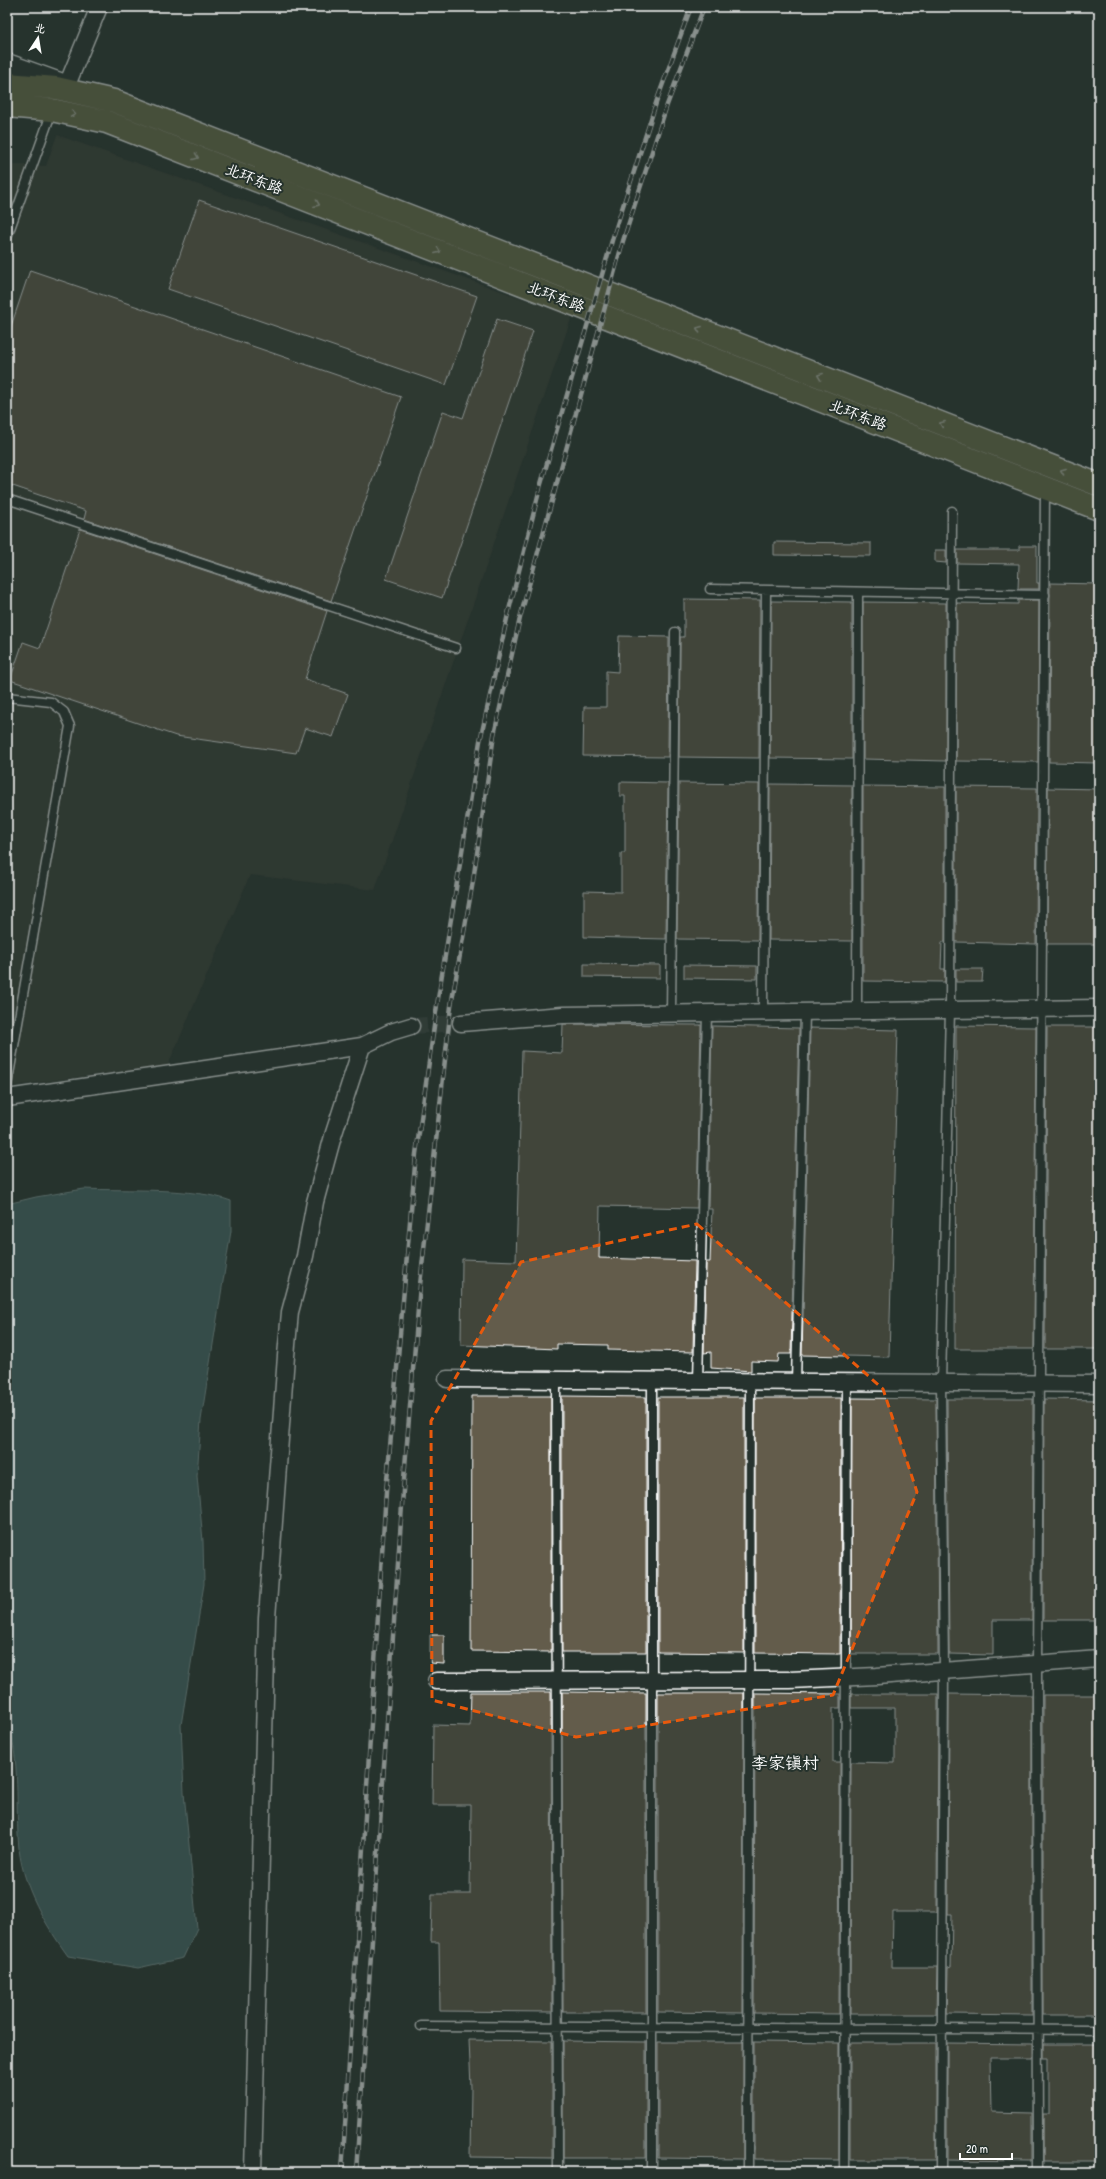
<svg xmlns="http://www.w3.org/2000/svg" width="1106" height="2179" font-family="'Patrick Hand','LXGW WenKai TC',sans-serif">
<rect width="100%" height="100%" fill="#26332d"/>
<filter id="ink" filterUnits="userSpaceOnUse"><feTurbulence type="fractalNoise" baseFrequency=".025" numOctaves="2"/><feDisplacementMap in="SourceGraphic" scale="8" xChannelSelector="R" yChannelSelector="G"/><feConvolveMatrix kernelMatrix="1 2 1 2 8 2 1 2 1" color-interpolation-filters="sRGB"/></filter>
<g filter="url(#ink)">
<path fill="#383f36" d="M57 135 572 316 375 890 250 875 168 1065 7 1087V164L46 166Z"/>
<path fill="#466b6a" stroke="#90a6a6" d="M84 1189C125 1191 194 1187 231 1201V1231L201 1420 197 1476 203 1541 204 1584 181 1725 184 1793 197 1928 183 1958 138 1968 68 1956C45 1924 24 1889 19 1849 15 1806 21 1760 7 1719V1204L36 1197Z"/>
<path fill="#635c4c" stroke="#fff" d="M199 200 477 296 446 385 168 289Z
M30 270 401 397 331 601 84 519 86 511 7 484V338Z
M497 319 533 331 442 598 386 579 443 411 463 418Z
M80 529 327 611 305 679 348 694 333 737 305 728 296 753 176 736 10 680 23 642 40 648Z
M774 542 871 543V556L774 555Z
M1019 546H1037V583H1039V589H1018L1019 564 957 563V550H1019Z
M935 550H946V563L935 562Z
M1050 583 1099 584V763L1049 762Z
M684 599 760 600 759 758 679 757 680 637H684Z
M1018 600H1039L1038 762 956 761 957 603 1018 604Z
M771 601 852 602V759L770 758Z
M863 602 946 603V761L863 759Z
M619 636 669 637 668 757 583 756 584 707H606V671L618 672Z
M620 782 668 783 666 939 584 937V891L621 892V853H625V796H620Z
M679 783 759 784 758 940 677 939Z
M770 784 852 785V941L769 940Z
M863 786 945 787V942H942L941 969H945V982L863 981Z
M956 787 1037 788 1036 944 956 942Z
M1048 788 1099 789V944H1047Z
M584 964 660 965V978L584 977Z
M684 965 757 966V979L684 978Z
M956 969H983L982 982H956Z
M563 1024 701 1025 697 1208 600 1206 599 1258 695 1261 693 1352 608 1350V1345L557 1344V1349L461 1345 462 1259 516 1261 522 1051 562 1053Z
M712 1026 799 1028 791 1354H779L778 1362 751 1361V1371L711 1368V1352L704 1353 706 1262H710L712 1209H708Z
M956 1026 1036 1027 1034 1349H955Z
M1047 1027H1099V1349H1045Z
M810 1028 898 1030 889 1357 802 1355Z
M472 1396H551V1652L471 1651Z
M562 1396 646 1397V1652H562Z
M658 1397H744V1653L658 1652Z
M755 1398H841L840 1654 755 1653Z
M852 1398 936 1399 938 1654H851Z
M947 1399H1033L1032 1620H993V1655L949 1654Z
M1044 1399 1099 1400V1620H1043Z
M430 1635H444V1664L430 1663Z
M471 1692H551L552 2012 440 2011 439 1942H431L432 1894H470L471 1805H432L433 1725 470 1726Z
M562 1692 646 1693V2012H563Z
M658 1693H744L743 2013 658 2012Z
M755 1693 840 1694V1708H833V1762H840L839 2014 754 2013Z
M851 1694H938L937 1912H893L892 1967H937L936 2014H850L851 1762 895 1763V1708H851Z
M949 1694 1032 1695V2015L947 2014 948 1968 951 1967 952 1914H948Z
M1043 1695H1098L1099 1948H1096V2001H1098L1099 2015H1043Z
M469 2040 552 2041V2158L470 2157 471 2088Z
M563 2041 646 2042V2158H563Z
M658 2042H743V2159L658 2158Z
M754 2042 839 2043V2160L754 2159Z
M850 2043H936V2160H850Z
M947 2043 1032 2044V2058H990L991 2112 1032 2113V2161L947 2160Z
M1043 2044H1097L1098 2161H1043V2113H1048V2058H1043Z"/>
<g fill="none" stroke-linecap="round" stroke-linejoin="round">
<path stroke="#3c4742" stroke-width="16" stroke-dasharray="16 8" stroke-linecap="butt" d="M411 1026 461 1023"/>
<defs>
<path id="service" d="M7 237 52 111
M7 499 456 648
M710 589 1045 595
M7 697 51 702 64 712 70 726 7 1086
M857 1012 858 592
M763 1013 766 590
M671 1014 675 632
M556 1380 558 2172
M652 1381V2172
M698 1381 707 1013
M796 1382 805 1013
M421 2026 1099 2030
M748 2172 750 1381
M844 2172 847 1382
M941 2172 944 1670 941 1383 950 1010 952 511
M1038 2172 1037 1664 1045 489"/>
<path id="minor" d="M67 85 99 7
M461 1023 563 1015 1099 1008
M362 1046 391 1032 411 1026
M7 1098 362 1046 333 1136 315 1202 305 1256 290 1312 286 1356 267 1618 253 2172
M447 1379 1099 1384
M436 1681 790 1680 877 1676 1099 1659"/>
<path id="tertiary" d="M7 64 65 85"/>
<path id="primary" d="M7 84 56 88 114 101 1099 485
M7 106 52 110 107 122 1099 509"/>
</defs>
<use href="#service" stroke="#fff" stroke-width="11"/>
<use href="#minor" stroke="#fff" stroke-width="19"/>
<use href="#tertiary" stroke="#fff" stroke-width="23"/>
<use href="#primary" stroke="#fff" stroke-width="25"/>
<use href="#service" stroke="#26332d" stroke-width="8"/>
<use href="#minor" stroke="#26332d" stroke-width="16"/>
<use href="#tertiary" stroke="#26332d" stroke-width="20"/>
<use href="#primary" stroke="#6e714b" stroke-width="22"/>
<defs>
<path id="rail" d="M342 2172 386 1492 416 1154 437 1005 480 741 508 614 541 484 613 237 657 100 691 7
M356 2172 403 1491 420 1285 451 1006 473 881 494 735 520 618 623 241 667 105 704 7"/>
</defs>
<use href="#rail" stroke="#fff" stroke-width="4.5"/>
<use href="#rail" stroke="#26332d" stroke-width="3" stroke-dasharray="9" stroke-linecap="butt"/>
</g>
<defs><path id="oneway-chevron" d="M-2-3.5L2.5 0L-2 3.5" fill="none" stroke-width="1.6" stroke-linecap="round" stroke-linejoin="round"/></defs>
<g stroke="#bebfae">
<use href="#oneway-chevron" transform="translate(73 114) rotate(10)"/>
<use href="#oneway-chevron" transform="translate(196 157) rotate(21)"/>
<use href="#oneway-chevron" transform="translate(317 204) rotate(21)"/>
<use href="#oneway-chevron" transform="translate(438 251) rotate(21)"/>
<use href="#oneway-chevron" transform="translate(699 329) rotate(-159)"/>
<use href="#oneway-chevron" transform="translate(820 376) rotate(-159)"/>
<use href="#oneway-chevron" transform="translate(942 424) rotate(-159)"/>
<use href="#oneway-chevron" transform="translate(1063 471) rotate(-159)"/>
</g>
</g>
<path d="M0 0H1106V2179H0ZM697 1224 883 1389 917 1492 833 1695 576 1737 432 1700 431 1421 521 1262Z" fill="#26332d" fill-opacity=".55" fill-rule="evenodd"/>
<path fill="none" stroke="#e8590c" stroke-width="3" stroke-dasharray="8 5" stroke-linejoin="round" d="M697 1224 883 1389 917 1492 833 1695 576 1737 432 1700 431 1421 521 1262Z"/>
<g text-anchor="middle" stroke-width="4" stroke-linejoin="round" paint-order="stroke">
<g font-size="15" fill="#fff" stroke="#26332d">
<text transform="translate(254 179) rotate(21)" y="5">北环东路</text>
<text transform="translate(556 297) rotate(21)" y="5">北环东路</text>
<text transform="translate(858 415) rotate(21)" y="5">北环东路</text>
</g>
<g font-size="17" fill="#fff" stroke="#26332d">
<text x="785" y="1769">李家镇村</text>
</g>
</g>
<rect width="1106" height="2179" fill="none" stroke="#26332d" stroke-width="24"/>
<rect x="12" y="12" width="1082" height="2155" fill="none" stroke="#fff" stroke-width="1.5" filter="url(#ink)"/>
<g transform="translate(38 38) rotate(12)" stroke="#26332d" stroke-width="3" paint-order="stroke">
<path d="M0-3L7 15L0 10L-7 15Z" fill="#ffffff"/>
<text y="-6" font-size="11" font-weight="bold" text-anchor="middle" fill="#ffffff">北</text>
</g>
<path d="M960 2153v6h52v-6" fill="none" stroke="#ffffff" stroke-width="2"/>
<text x="966" y="2153" font-size="12" fill="#ffffff" stroke="#26332d" stroke-width="3" paint-order="stroke">20 m</text>
</svg>
